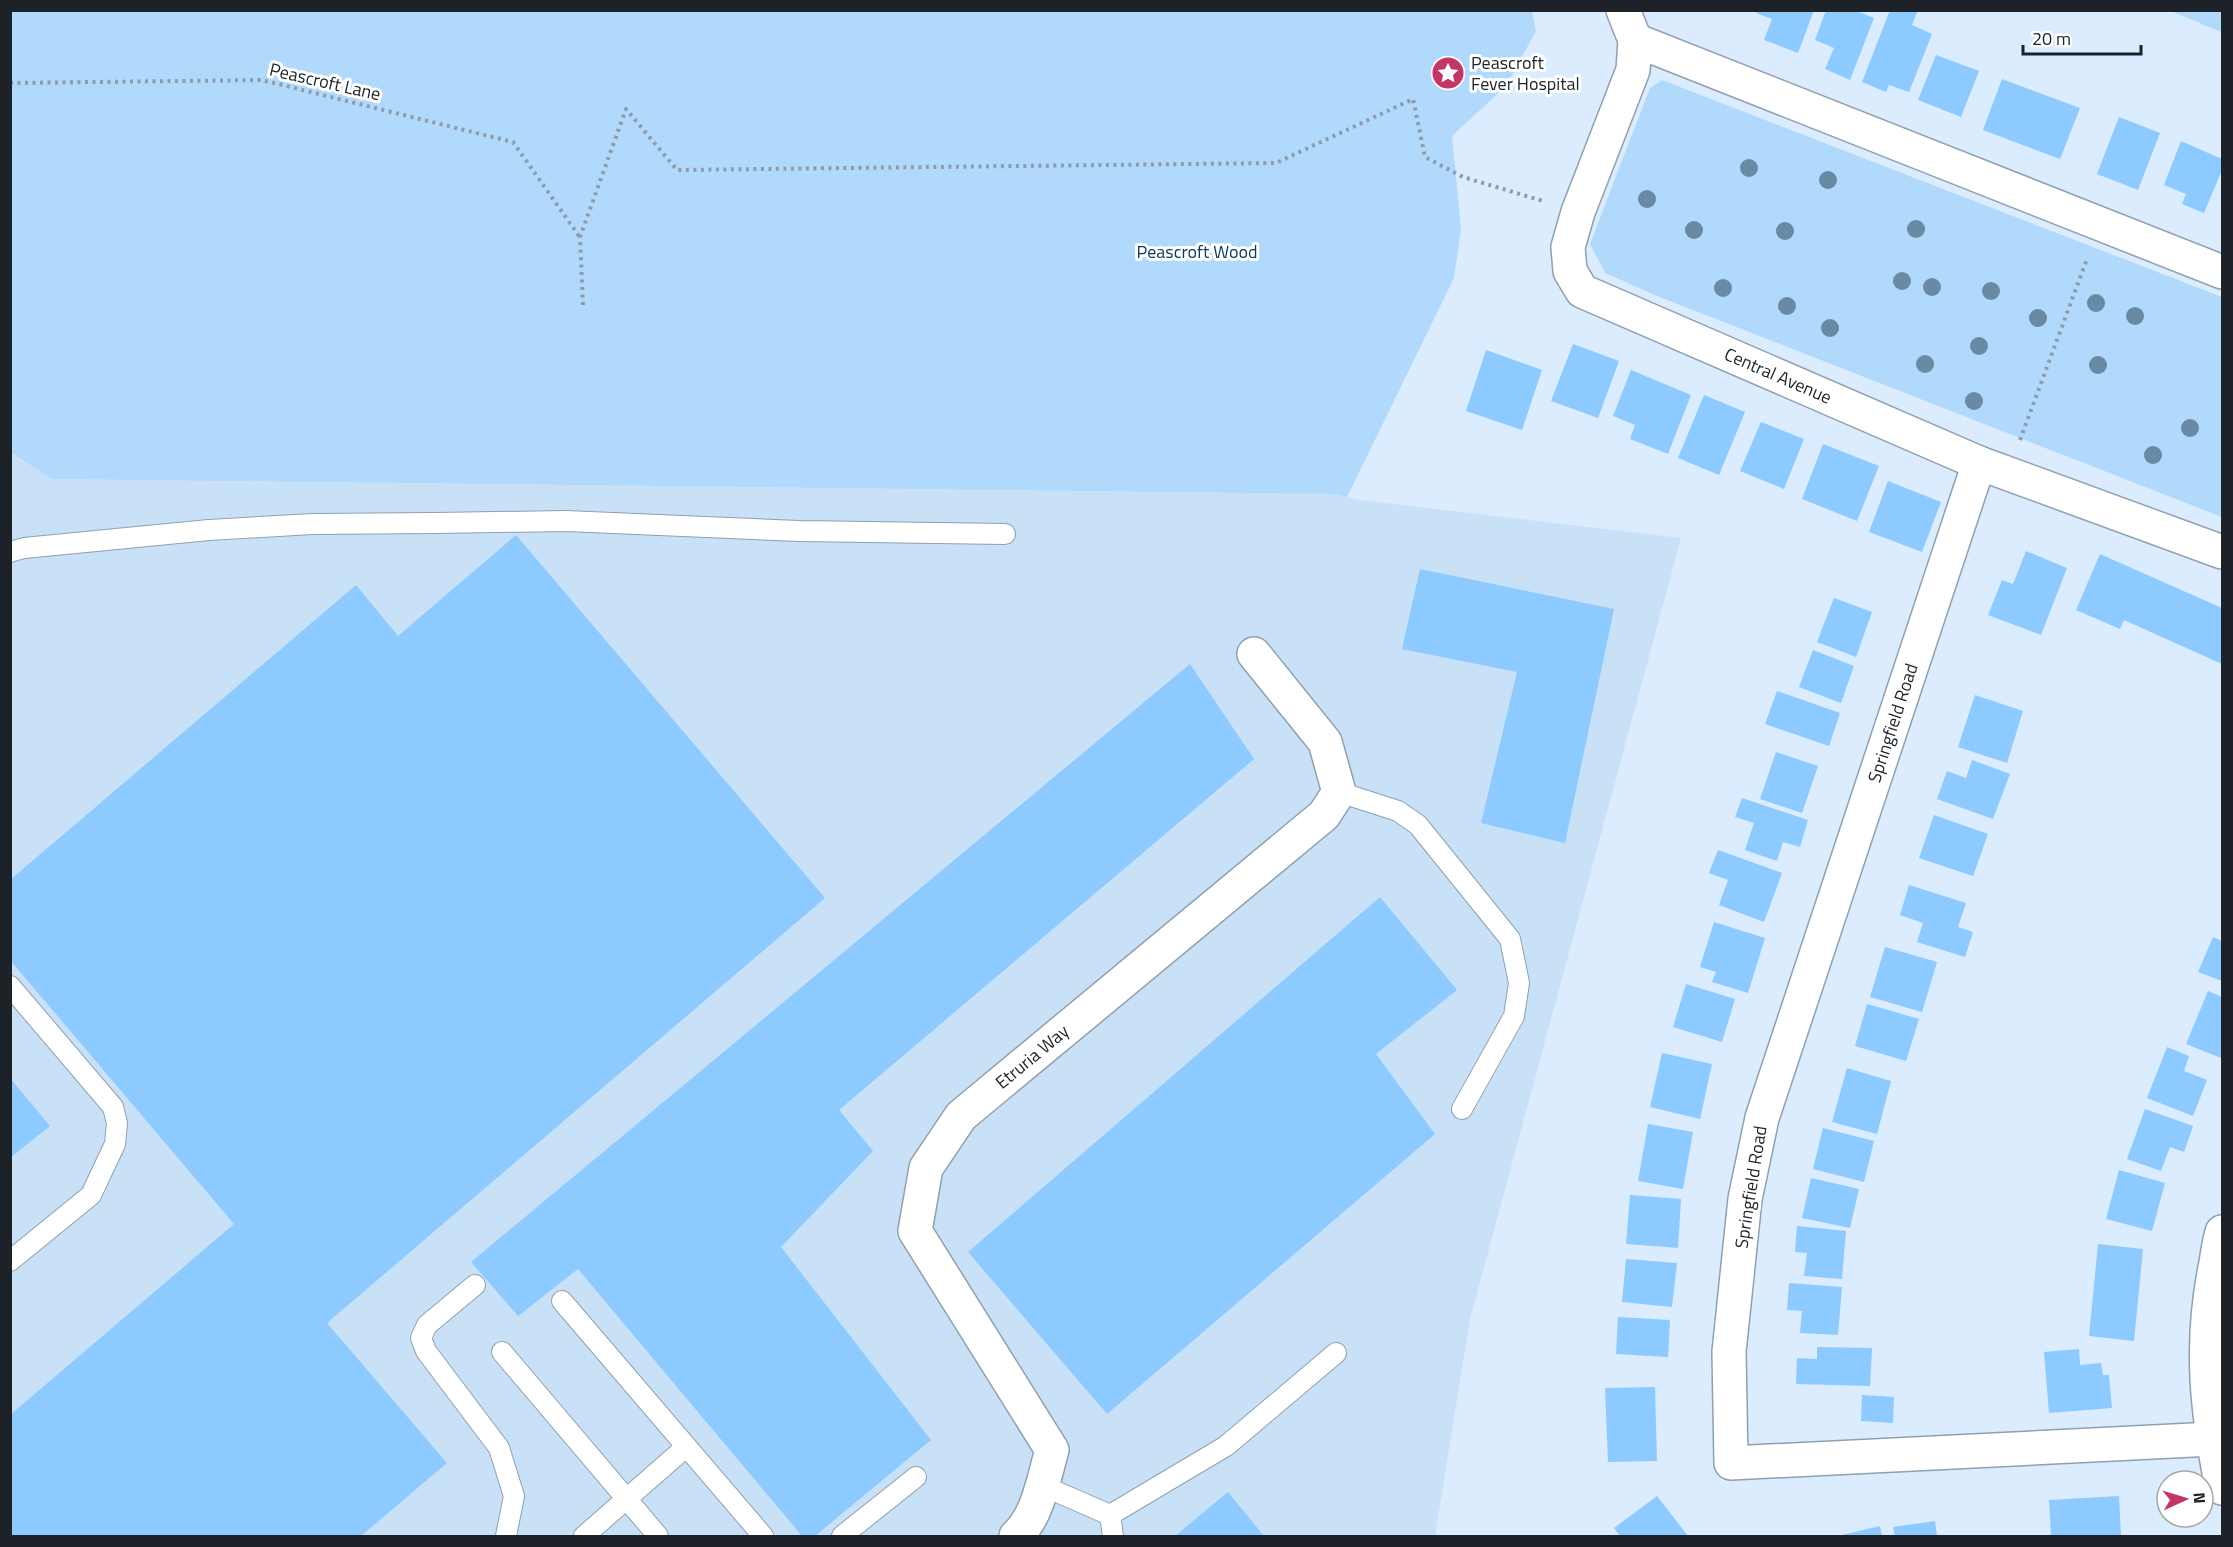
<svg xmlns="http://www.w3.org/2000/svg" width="2233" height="1547" font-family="'Titillium Web',sans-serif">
<rect width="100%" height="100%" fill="#daecfd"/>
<path fill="#c9e1f7" d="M10 453 52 479 1335 494 1360 500 1681 538 1470 1319 1435 1536H11Z"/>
<path fill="#b1d9fc" d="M1532 11 1536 31 1506 86 1452 136 1461 229 1454 278 1347 497 1335 494 52 479 11 453V11Z
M2171 11H2222L2221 32Z
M1662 80 2222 297V517L1657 296 1605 273 1590 244 1650 88Z"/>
<path fill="#8ccaff" d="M1758 10H1814L1798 53 1764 40 1772 19 1756 13Z
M1826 10H1854L1874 18 1850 80 1825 69 1834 48 1815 40Z
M1890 10H1918L1912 25 1932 34 1909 92 1889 85 1886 92 1862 82Z
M1936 55 1979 71 1961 117 1918 100Z
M2002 79 2080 108 2060 159 1983 130Z
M2119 117 2160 133 2138 190 2097 174Z
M2181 141 2222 159V170L2204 213 2182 204 2186 194 2164 185Z
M1573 344 1619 361 1598 418 1551 401Z
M1486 350 1542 370 1522 430 1466 411Z
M1631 370 1691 395 1668 454 1630 439 1635 425 1613 416Z
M1704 395 1745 412 1719 475 1678 458Z
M1761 422 1804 439 1784 489 1740 471Z
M1823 444 1879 466 1857 521 1802 499Z
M1888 481 1941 502 1922 552 1869 532Z
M516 535 825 898 327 1323 447 1463 361 1536H10V1415L234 1224 10 960V880L356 585 398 636Z
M2026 551 2067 568 2041 635 1988 615 2002 580 2013 584Z
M2100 554 2222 608V664L2124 620 2120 629 2076 610Z
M1420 569 1614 609 1565 843 1481 823 1517 672 1402 649Z
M1834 598 1872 612 1856 657 1817 642Z
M1813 650 1854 666 1841 703 1799 687Z
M1190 664 1254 759 839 1110 873 1151 781 1247 931 1440 815 1536H802L578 1269 518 1316 471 1262Z
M1777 691 1840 713 1829 746 1765 724Z
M1975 695 2023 711 2007 763 1958 747Z
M1776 752 1818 766 1802 813 1760 799Z
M1972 760 2010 774 1993 819 1937 799 1947 771 1966 778Z
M1742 798 1808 820 1800 847 1783 842 1777 861 1745 850 1754 823 1735 817Z
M1934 815 1988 834 1973 876 1919 858Z
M1718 850 1782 873 1764 922 1719 905 1728 880 1709 873Z
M1909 885 1966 903 1958 927 1973 932 1965 957 1917 942 1923 923 1900 915Z
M1380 897 1457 990 1376 1054 1435 1134 1107 1414 968 1252Z
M1714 922 1765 938 1748 993 1712 982 1716 972 1700 967Z
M2213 937 2222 941V981L2198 972Z
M1885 947 1937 962 1922 1012 1870 997Z
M1686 984 1735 999 1722 1042 1673 1027Z
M2208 991 2222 997 2221 1058 2186 1044Z
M1867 1004 1919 1019 1906 1061 1855 1046Z
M2167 1047 2189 1056 2184 1071 2207 1080 2193 1116 2147 1098Z
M1662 1053 1712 1064 1700 1119 1650 1107Z
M1847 1068 1891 1081 1877 1134 1832 1122Z
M10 1078 50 1126 10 1158Z
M2145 1109 2193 1126 2184 1152 2170 1147 2161 1171 2127 1159Z
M1648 1124 1693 1132 1683 1189 1638 1181Z
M1823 1128 1874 1141 1864 1182 1813 1169Z
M2119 1170 2165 1183 2152 1231 2106 1219Z
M1811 1178 1859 1189 1850 1228 1802 1218Z
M1630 1195 1681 1199 1678 1248 1626 1244Z
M1797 1226 1846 1231 1842 1279 1804 1276 1807 1253 1795 1252Z
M2098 1244 2143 1249 2134 1341 2089 1336Z
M1626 1259 1677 1263 1672 1307 1622 1302Z
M1789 1283 1842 1287 1838 1335 1800 1333 1802 1311 1787 1310Z
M1618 1317 1670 1320 1668 1357 1616 1354Z
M1817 1347 1872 1348 1870 1386 1796 1384 1797 1358 1817 1359Z
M2079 1349 2080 1365 2101 1363 2103 1375H2109L2112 1408 2049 1413 2044 1352Z
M1655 1387 1657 1461 1608 1462 1605 1388Z
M1862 1395 1894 1397 1893 1423 1861 1421Z
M1228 1492 1264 1536H1175Z
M1657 1496 1688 1536H1620L1614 1528Z
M2119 1496 2121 1536H2051L2049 1500Z
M1935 1521 1937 1536H1895L1893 1527Z
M1880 1526 1882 1536H1838Z"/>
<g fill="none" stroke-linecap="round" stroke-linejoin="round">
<defs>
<path id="lane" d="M10 552 24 548 209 530 312 524 436 523 566 521 799 531 1005 534
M1339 792 1398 811 1418 825 1510 939 1519 983 1514 1016 1462 1109
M10 986 113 1107 117 1123 115 1144 91 1195 10 1261
M475 1285 427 1325 421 1338 426 1351 499 1448 514 1496 506 1536
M562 1301 763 1536
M502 1352 658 1536
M1041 1485 1110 1515 1113 1536
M1110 1515 1226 1446 1336 1353
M584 1536 686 1447
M842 1536 916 1477"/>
<g id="street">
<path id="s1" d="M1623 10 1635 40 1633 70 1578 212 1568 247 1570 271 1582 291 1979 463 2222 552"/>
<path d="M1635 40 2222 272"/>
<path d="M1979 463 1762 1118 1745 1199 1729 1352 1731 1463 2213 1439"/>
<path d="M2222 1232C2218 1245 2217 1260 2214 1273 2200 1349 2207 1412 2222 1488"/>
<path id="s2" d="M1016 1536C1038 1517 1044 1477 1052 1450L915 1231 926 1168 961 1116 1324 815 1339 792 1325 742 1254 654"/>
</g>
</defs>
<use href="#lane" stroke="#8fa0af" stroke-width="22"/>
<use href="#street" stroke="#8fa0af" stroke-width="36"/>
<path stroke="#8e9ba8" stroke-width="4" stroke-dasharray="3 4.5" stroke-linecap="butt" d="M10 83 262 80 513 142 579 236
M583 305 580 237 626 109 677 170 1276 163 1413 99 1425 157 1463 177 1543 201
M2020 440 2087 259"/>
<use href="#lane" stroke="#fff" stroke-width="20"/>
<use href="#street" stroke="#fff" stroke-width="33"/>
</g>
<g fill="#688aa4">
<circle cx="1749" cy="168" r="9"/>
<circle cx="1828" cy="180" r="9"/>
<circle cx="1647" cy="199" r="9"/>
<circle cx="1916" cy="229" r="9"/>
<circle cx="1694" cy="230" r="9"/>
<circle cx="1785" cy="231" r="9"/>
<circle cx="1902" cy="281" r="9"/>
<circle cx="1932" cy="287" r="9"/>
<circle cx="1723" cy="288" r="9"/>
<circle cx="1991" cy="291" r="9"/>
<circle cx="2096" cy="303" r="9"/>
<circle cx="1787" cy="306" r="9"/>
<circle cx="2135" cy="316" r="9"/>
<circle cx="2038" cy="318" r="9"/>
<circle cx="1830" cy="328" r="9"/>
<circle cx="1979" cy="346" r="9"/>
<circle cx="1925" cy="364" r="9"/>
<circle cx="2098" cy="365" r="9"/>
<circle cx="1974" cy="401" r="9"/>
<circle cx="2190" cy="428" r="9"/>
<circle cx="2153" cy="455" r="9"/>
</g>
<defs>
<symbol id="sight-disc" viewBox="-11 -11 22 22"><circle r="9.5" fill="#c33564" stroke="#fff"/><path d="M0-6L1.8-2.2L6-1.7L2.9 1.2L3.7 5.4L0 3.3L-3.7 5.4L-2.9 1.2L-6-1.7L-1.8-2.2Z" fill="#fff"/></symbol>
</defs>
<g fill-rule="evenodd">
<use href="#sight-disc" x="1429" y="54" width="38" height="38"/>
</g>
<g text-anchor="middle" stroke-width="6" stroke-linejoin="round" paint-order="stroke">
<g font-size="18" fill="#1c2228" stroke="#fff" text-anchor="start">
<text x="1471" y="69">Peascroft<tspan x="1471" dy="21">Fever Hospital</tspan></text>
</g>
<g font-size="18" fill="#1c2228" stroke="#fff">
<text transform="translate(325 82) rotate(13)" y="6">Peascroft Lane</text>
<text dy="6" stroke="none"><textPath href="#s1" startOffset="512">Central Avenue</textPath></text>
<text transform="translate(1893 723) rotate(-72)" y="6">Springfield Road</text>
<text dy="6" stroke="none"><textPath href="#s2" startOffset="572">Etruria Way</textPath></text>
<text transform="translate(1751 1187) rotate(-81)" y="6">Springfield Road</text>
</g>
<g font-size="18" fill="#0a3a5c" stroke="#fff">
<text x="1197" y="258">Peascroft Wood</text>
</g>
</g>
<rect width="2233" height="1547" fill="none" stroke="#1c2228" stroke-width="24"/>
<g transform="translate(2185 1499) rotate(86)"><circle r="28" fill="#ffffff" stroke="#a4a7a9" stroke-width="1.5"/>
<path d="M0-4.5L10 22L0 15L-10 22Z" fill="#c33564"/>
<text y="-9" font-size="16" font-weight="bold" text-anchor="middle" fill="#1c2228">N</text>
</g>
<path d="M2023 45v9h118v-9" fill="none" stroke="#1c2228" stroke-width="3"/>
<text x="2032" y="45" font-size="18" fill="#1c2228" stroke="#ffffff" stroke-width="4.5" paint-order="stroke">20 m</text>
</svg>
